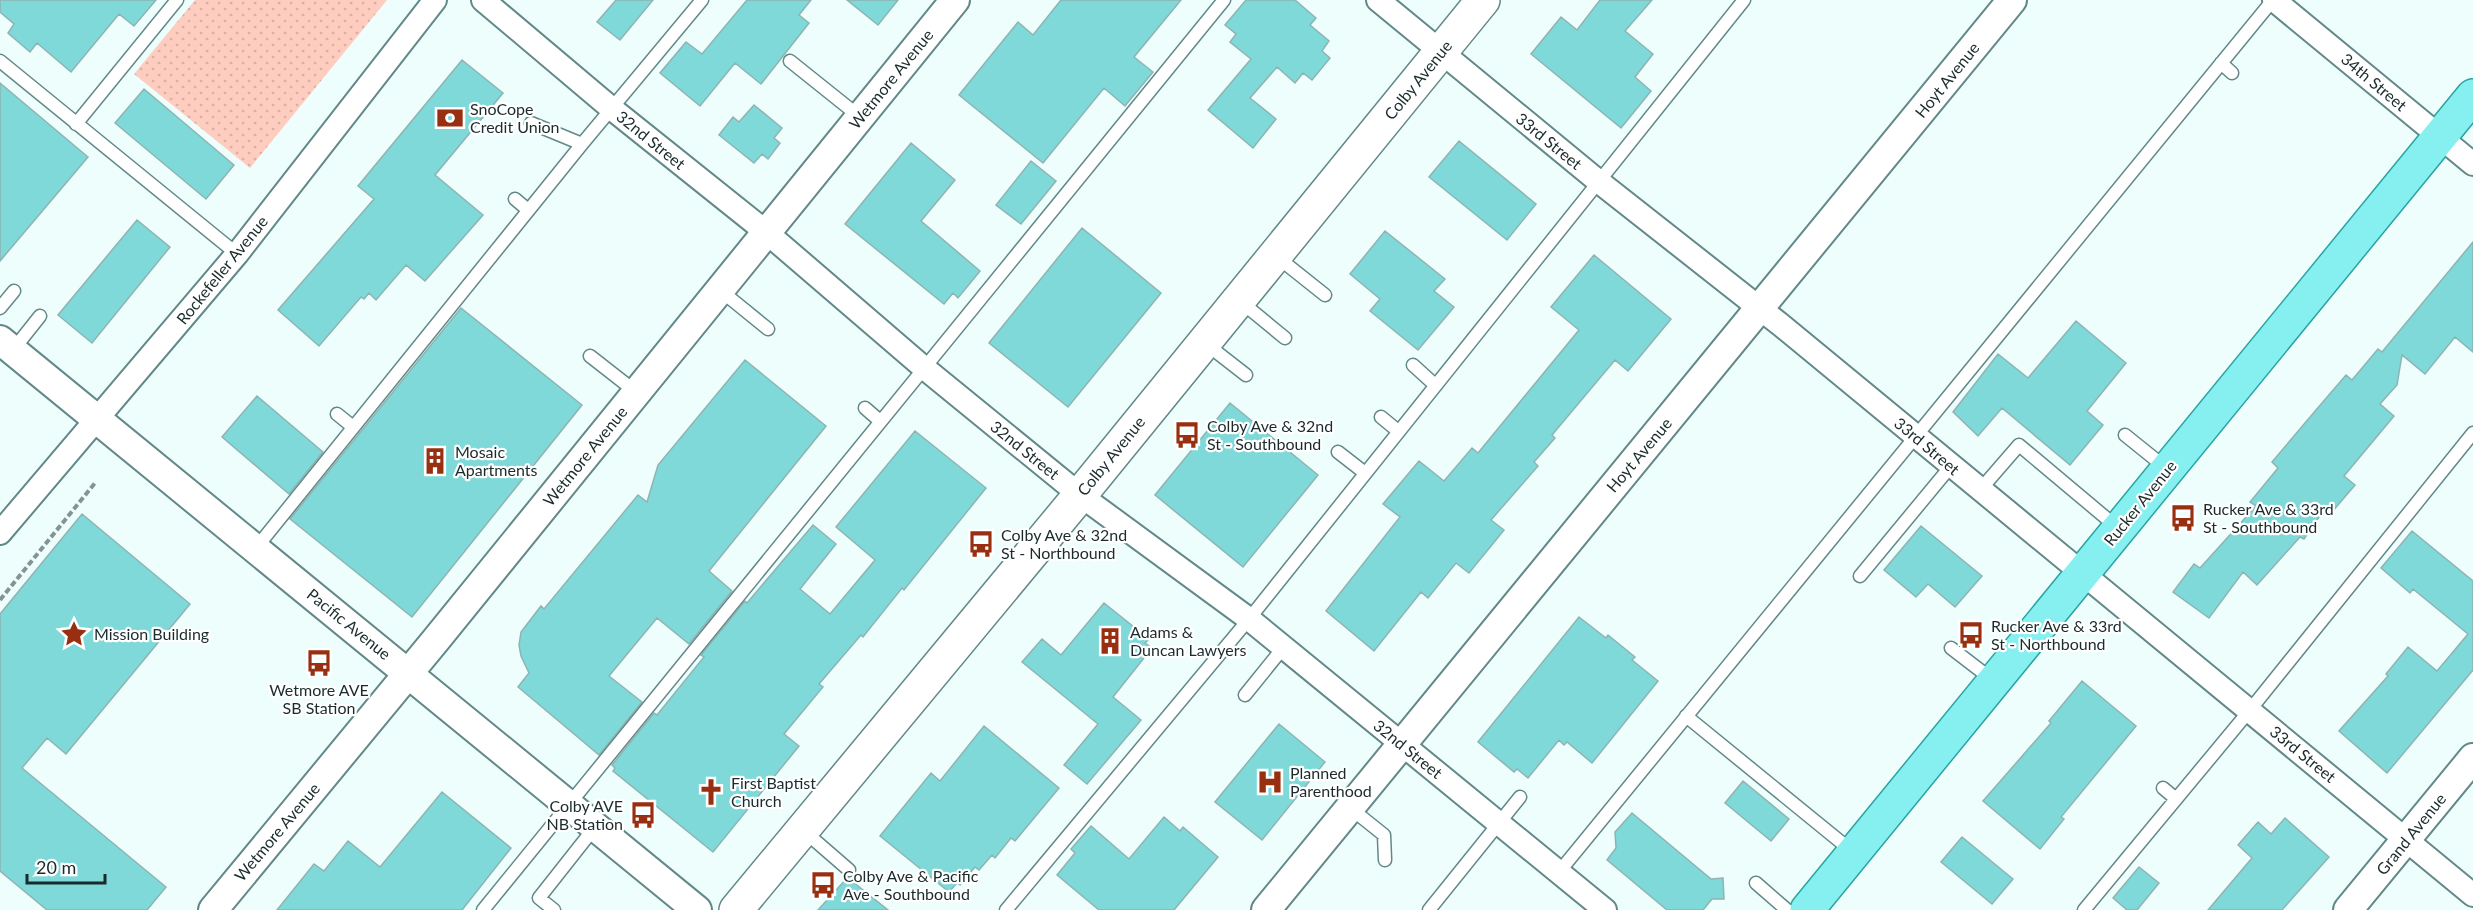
<svg xmlns="http://www.w3.org/2000/svg" width="2473" height="910" font-family="Lato,sans-serif">
<defs>
<pattern id="grass-dots" width="8" height="8" patternUnits="userSpaceOnUse" patternTransform="scale(1.5)"><rect width="8" height="8" fill="#fecdbf"/><path d="M2 2h.1M6 6h.1" fill="none" stroke="#d9b0a4" stroke-width="1.8" stroke-linecap="round"/></pattern>
</defs>
<rect width="100%" height="100%" fill="#eefefd"/>
<path fill="url(#grass-dots)" d="M195 0H387L250 168 134 74Z"/>
<path fill="#7fd9d8" stroke="#8db4b3" stroke-width="1.5" d="M0 0H156L134 26 119 14 71 72 37 43 30 52 8 33 14 24 0 12Z
M616 0H653L620 40 597 22Z
M747 0H811L799 15 809 23 761 84 735 63 700 106 660 73 686 42 702 54Z
M847 0H898L878 25Z
M1061 0H1181L1134 57 1153 72 1125 106 1104 88 1043 163 959 95 1018 22 1033 35Z
M1246 0H1295L1316 18 1310 25 1329 41 1322 51 1330 58 1312 80 1303 73 1295 83 1277 67 1250 98 1276 119 1253 148 1208 110 1251 59 1230 42 1236 34 1225 25Z
M1600 0H1652L1625 31 1653 54 1635 77 1651 91 1621 128 1531 54 1561 17 1577 30Z
M462 60 503 93 435 175 483 215 425 281 406 265 376 300 369 293 364 299 361 297 319 346 278 310 374 199 358 186Z
M0 83 88 157 0 261Z
M144 89 234 165 206 199 115 123Z
M754 105 782 128 774 138 780 143 768 159 762 154 754 163 719 135 733 117 739 122Z
M1459 141 1536 204 1507 240 1429 177Z
M911 143 955 180 921 221 980 271 958 298 953 293 944 304 845 224Z
M1031 161 1056 181 1021 224 996 205Z
M137 220 170 247 92 343 58 315Z
M1082 228 1161 293 1068 407 989 343Z
M1385 231 1445 279 1434 291 1454 307 1418 350 1370 311 1380 299 1350 274Z
M2473 242V352L2455 337 2425 374 2402 355 2397 385 2380 404 2394 416 2344 476 2355 485 2332 512 2326 507 2304 539 2300 537 2257 585 2243 572 2209 618 2173 592 2194 564 2200 568 2256 506 2250 502 2278 468 2272 462 2316 410 2346 375 2352 380 2378 349 2382 352Z
M1594 255 1671 319 1628 371 1615 360 1552 435 1555 438 1534 462 1538 466 1491 520 1504 530 1469 573 1456 563 1428 598 1421 592 1374 651 1326 611 1400 517 1383 504 1419 461 1444 481 1472 448 1478 453 1579 330 1551 307Z
M461 308 582 405 412 617 290 519Z
M2076 321 2126 363 2087 411 2103 425 2070 465 2002 408 1978 436 1953 412 1998 354 2028 378Z
M745 360 826 426 709 571 732 591 689 644 657 618 609 676 642 702 599 755 518 687 529 673 521 656 519 645 521 632 541 606 544 609 638 495 647 502 658 465Z
M257 396 323 452 289 494 222 437Z
M1230 403 1318 475 1243 567 1155 495Z
M915 431 986 488 904 590 902 588 863 637 861 635 819 684 823 687 784 734 799 746 713 852 613 771 615 768 612 765 654 713 657 715 704 657 701 655 745 601 747 603 813 525 836 544 800 589 830 614 875 560 836 527Z
M82 514 190 604 66 754 47 738 22 768 166 887 147 910H47L0 871V614Z
M1921 526 1982 576 1955 607 1928 584 1916 597 1884 570Z
M2412 531 2473 581V670L2387 773 2339 731 2388 676 2386 674 2408 647 2437 671 2468 634 2413 589 2410 593 2381 568Z
M1104 603 1149 639 1145 643 1152 648 1113 697 1141 720 1087 784 1064 765 1098 724 1022 662 1042 639 1061 655Z
M1579 617 1606 638 1608 635 1635 657 1632 660 1658 681 1592 763 1567 742 1564 745 1559 740 1528 778 1517 769 1514 772 1478 742Z
M2082 681 2136 726 2061 817 2064 819 2040 849 1983 801 2051 723 2049 721Z
M1279 724 1325 762 1262 840 1215 802Z
M984 726 1059 788 1015 841 1011 838 995 858 992 855 979 870 975 867 960 885 957 883 949 892 880 836 931 773 940 781Z
M1743 781 1789 819 1771 841 1725 803Z
M442 792 511 848 462 910H277L314 864 324 871 348 841 380 867Z
M1632 813 1711 879 1723 878 1724 899H1712L1703 910H1667L1607 860 1616 848 1615 832Z
M1164 817 1180 831 1183 827 1218 857 1174 910H1099L1057 875 1075 853 1071 849 1091 826 1129 859Z
M2285 818 2329 857 2282 910H2208L2252 858 2238 845 2258 822 2271 834Z
M1962 837 2013 879 1992 904 1941 862Z
M2139 867 2159 883 2137 910H2127L2113 898Z
M847 878H848L888 910H818Z"/>
<g fill="none" stroke-linecap="round" stroke-linejoin="round">
<defs>
<path id="service" d="M0 61 237 254
M790 61 860 117
M2221 63 2232 73
M531 123 582 144
M76 124 177 0
M515 199 528 210
M1276 256 1325 295
M720 290 768 329
M1240 301 1285 338
M0 308 14 291
M1205 343 1246 375
M13 350 40 316
M590 356 636 392
M1413 365 1435 385
M865 408 880 421
M337 414 353 427
M1381 417 1398 431
M2125 435 2166 468
M1338 452 1365 473
M1980 490 2019 445 2118 528
M256 548 582 144 702 0
M1860 576 1951 466
M1951 648 1994 681
M1245 695 1283 648
M1686 716 1853 852
M2163 788 2176 799
M1349 807 1384 835 1385 860
M804 831 849 870
M1559 872 2273 0
M1756 883 1787 910
M483 910 1224 0
M554 910 539 898 595 827
M1006 910 1249 619 1744 0
M1429 910 1520 797
M2084 910 2250 710 2473 433"/>
<path id="minor" d="M483 0 611 108 766 232 923 367 1080 495 1249 619 1605 910
M1378 0 1598 181 1781 325 2473 895
M2274 0 2473 164
M0 533 237 254 435 0"/>
<path id="tertiary" d="M0 340 697 910
M213 910 435 641 955 0
M1266 910 2012 0
M2348 910 2473 758"/>
<path id="secondary" d="M736 910 1080 495 1483 0"/>
<path id="primary" d="M1807 910 2473 96"/>
</defs>
<use href="#service" stroke="#638888" stroke-width="15"/>
<use href="#minor" stroke="#638888" stroke-width="26"/>
<use href="#tertiary" stroke="#638888" stroke-width="32"/>
<use href="#secondary" stroke="#638888" stroke-width="36"/>
<use href="#primary" stroke="#2ca3a3" stroke-width="36"/>
<path stroke="#849494" stroke-width="4" stroke-dasharray="6 3" stroke-linecap="butt" d="M0 600 95 483"/>
<use href="#service" stroke="#fff" stroke-width="12"/>
<use href="#minor" stroke="#fff" stroke-width="22"/>
<use href="#tertiary" stroke="#fff" stroke-width="28"/>
<use href="#secondary" stroke="#fff" stroke-width="33"/>
<use href="#primary" stroke="#86efef" stroke-width="33"/>
</g>
<defs>
<symbol id="bank-bare" viewBox="-9 -9 18 18"><path d="M-6-4H6V4H-6ZM0-2.3a2.3 2.3 0 1 0 0 4.6a2.3 2.3 0 1 0 0-4.6Z" fill="#972f10" stroke="#fff" stroke-width="2.5" paint-order="stroke"/></symbol>
<symbol id="bus-bare" viewBox="-9 -9 18 18"><path d="M-5-6H5V4H4V6H2V4H-2V6H-4V4H-5ZM-3.5-4V0h7V-4ZM-3.5 1.2v1.5H-2V1.2ZM2 1.2v1.5H3.5V1.2Z" fill="#972f10" stroke="#fff" stroke-width="2.5" paint-order="stroke"/></symbol>
<symbol id="building-bare" viewBox="-9 -9 18 18"><path d="M-4-6H4V6H1V3H-1V6H-4ZM-2.5-4.3h1.7v1.8h-1.7ZM.8-4.3h1.7v1.8H.8ZM-2.5-1h1.7V.8h-1.7ZM.8-1h1.7V.8H.8Z" fill="#972f10" stroke="#fff" stroke-width="2.5" paint-order="stroke"/></symbol>
<symbol id="sight-bare" viewBox="-9 -9 18 18"><path d="M0-6L1.8-2.2L6-1.7L2.9 1.2L3.7 5.4L0 3.3L-3.7 5.4L-2.9 1.2L-6-1.7L-1.8-2.2Z" fill="#972f10" stroke="#fff" stroke-width="2.5" paint-order="stroke"/></symbol>
<symbol id="hospital-bare" viewBox="-9 -9 18 18"><path d="M-5-5h3v3.5h4V-5h3V5h-3V1.5h-4V5h-3Z" fill="#972f10" stroke="#fff" stroke-width="2.5" paint-order="stroke"/></symbol>
<symbol id="church-bare" viewBox="-9 -9 18 18"><path d="M-1.2-6h2.4v3.5h3.3v2.4h-3.3V6h-2.4V-.1h-3.3v-2.4h3.3Z" fill="#972f10" stroke="#fff" stroke-width="2.5" paint-order="stroke"/></symbol>
</defs>
<g fill-rule="evenodd">
<use href="#bank-bare" x="431" y="99" width="38" height="38"/>
<use href="#bus-bare" x="1168" y="416" width="38" height="38"/>
<use href="#building-bare" x="416" y="442" width="38" height="38"/>
<use href="#bus-bare" x="2164" y="499" width="38" height="38"/>
<use href="#bus-bare" x="962" y="525" width="38" height="38"/>
<use href="#sight-bare" x="55" y="615" width="38" height="38"/>
<use href="#bus-bare" x="1952" y="616" width="38" height="38"/>
<use href="#building-bare" x="1091" y="622" width="38" height="38"/>
<use href="#bus-bare" x="300" y="644" width="38" height="38"/>
<use href="#hospital-bare" x="1251" y="763" width="38" height="38"/>
<use href="#church-bare" x="692" y="773" width="38" height="38"/>
<use href="#bus-bare" x="624" y="796" width="38" height="38"/>
<use href="#bus-bare" x="804" y="866" width="38" height="38"/>
</g>
<g text-anchor="middle" stroke-width="4.5" stroke-linejoin="round" paint-order="stroke">
<g font-size="16" fill="#1b2b2b" stroke="#fff">
<text transform="translate(891 79) rotate(-51)" y="6">Wetmore Avenue</text>
<text transform="translate(1418 80) rotate(-51)" y="6">Colby Avenue</text>
<text transform="translate(1947 80) rotate(-51)" y="6">Hoyt Avenue</text>
<text transform="translate(2374 82) rotate(40)" y="6">34th Street</text>
<text transform="translate(651 140) rotate(39)" y="6">32nd Street</text>
<text transform="translate(1549 141) rotate(39)" y="6">33rd Street</text>
<text transform="translate(222 270) rotate(-51)" y="6">Rockefeller Avenue</text>
<text transform="translate(1927 446) rotate(40)" y="6">33rd Street</text>
<text transform="translate(1025 450) rotate(39)" y="6">32nd Street</text>
<text transform="translate(1639 455) rotate(-50)" y="6">Hoyt Avenue</text>
<text transform="translate(585 456) rotate(-51)" y="6">Wetmore Avenue</text>
<text transform="translate(1111 456) rotate(-51)" y="6">Colby Avenue</text>
<text transform="translate(2140 503) rotate(-51)" y="6">Rucker Avenue</text>
<text transform="translate(349 624) rotate(39)" y="6">Pacific Avenue</text>
<text transform="translate(1408 749) rotate(39)" y="6">32nd Street</text>
<text transform="translate(2303 754) rotate(39)" y="6">33rd Street</text>
<text transform="translate(277 832) rotate(-50)" y="6">Wetmore Avenue</text>
<text transform="translate(2411 834) rotate(-51)" y="6">Grand Avenue</text>
</g>
<g font-size="16" fill="#1b2b2b" stroke="#fff" text-anchor="start">
<text x="470" y="115">SnoCope<tspan x="470" dy="18">Credit Union</tspan></text>
<text x="1207" y="432">Colby Ave &amp; 32nd<tspan x="1207" dy="18">St - Southbound</tspan></text>
<text x="455" y="458">Mosaic<tspan x="455" dy="18">Apartments</tspan></text>
<text x="2203" y="515">Rucker Ave &amp; 33rd<tspan x="2203" dy="18">St - Southbound</tspan></text>
<text x="1001" y="541">Colby Ave &amp; 32nd<tspan x="1001" dy="18">St - Northbound</tspan></text>
<text x="1991" y="632">Rucker Ave &amp; 33rd<tspan x="1991" dy="18">St - Northbound</tspan></text>
<text x="1130" y="638">Adams &amp;<tspan x="1130" dy="18">Duncan Lawyers</tspan></text>
<text x="94" y="640">Mission Building</text>
<text x="319" y="696" text-anchor="middle">Wetmore AVE<tspan x="319" dy="18">SB Station</tspan></text>
<text x="1290" y="779">Planned<tspan x="1290" dy="18">Parenthood</tspan></text>
<text x="731" y="789">First Baptist<tspan x="731" dy="18">Church</tspan></text>
<text x="623" y="812" text-anchor="end">Colby AVE<tspan x="623" dy="18">NB Station</tspan></text>
<text x="843" y="882">Colby Ave &amp; Pacific<tspan x="843" dy="18">Ave - Southbound</tspan></text>
</g>
</g>
<path d="M27 874v9h78v-9" fill="none" stroke="#1b2b2b" stroke-width="3"/>
<text x="36" y="874" font-size="18" fill="#1b2b2b" stroke="#ffffff" stroke-width="4.5" paint-order="stroke">20 m</text>
</svg>
